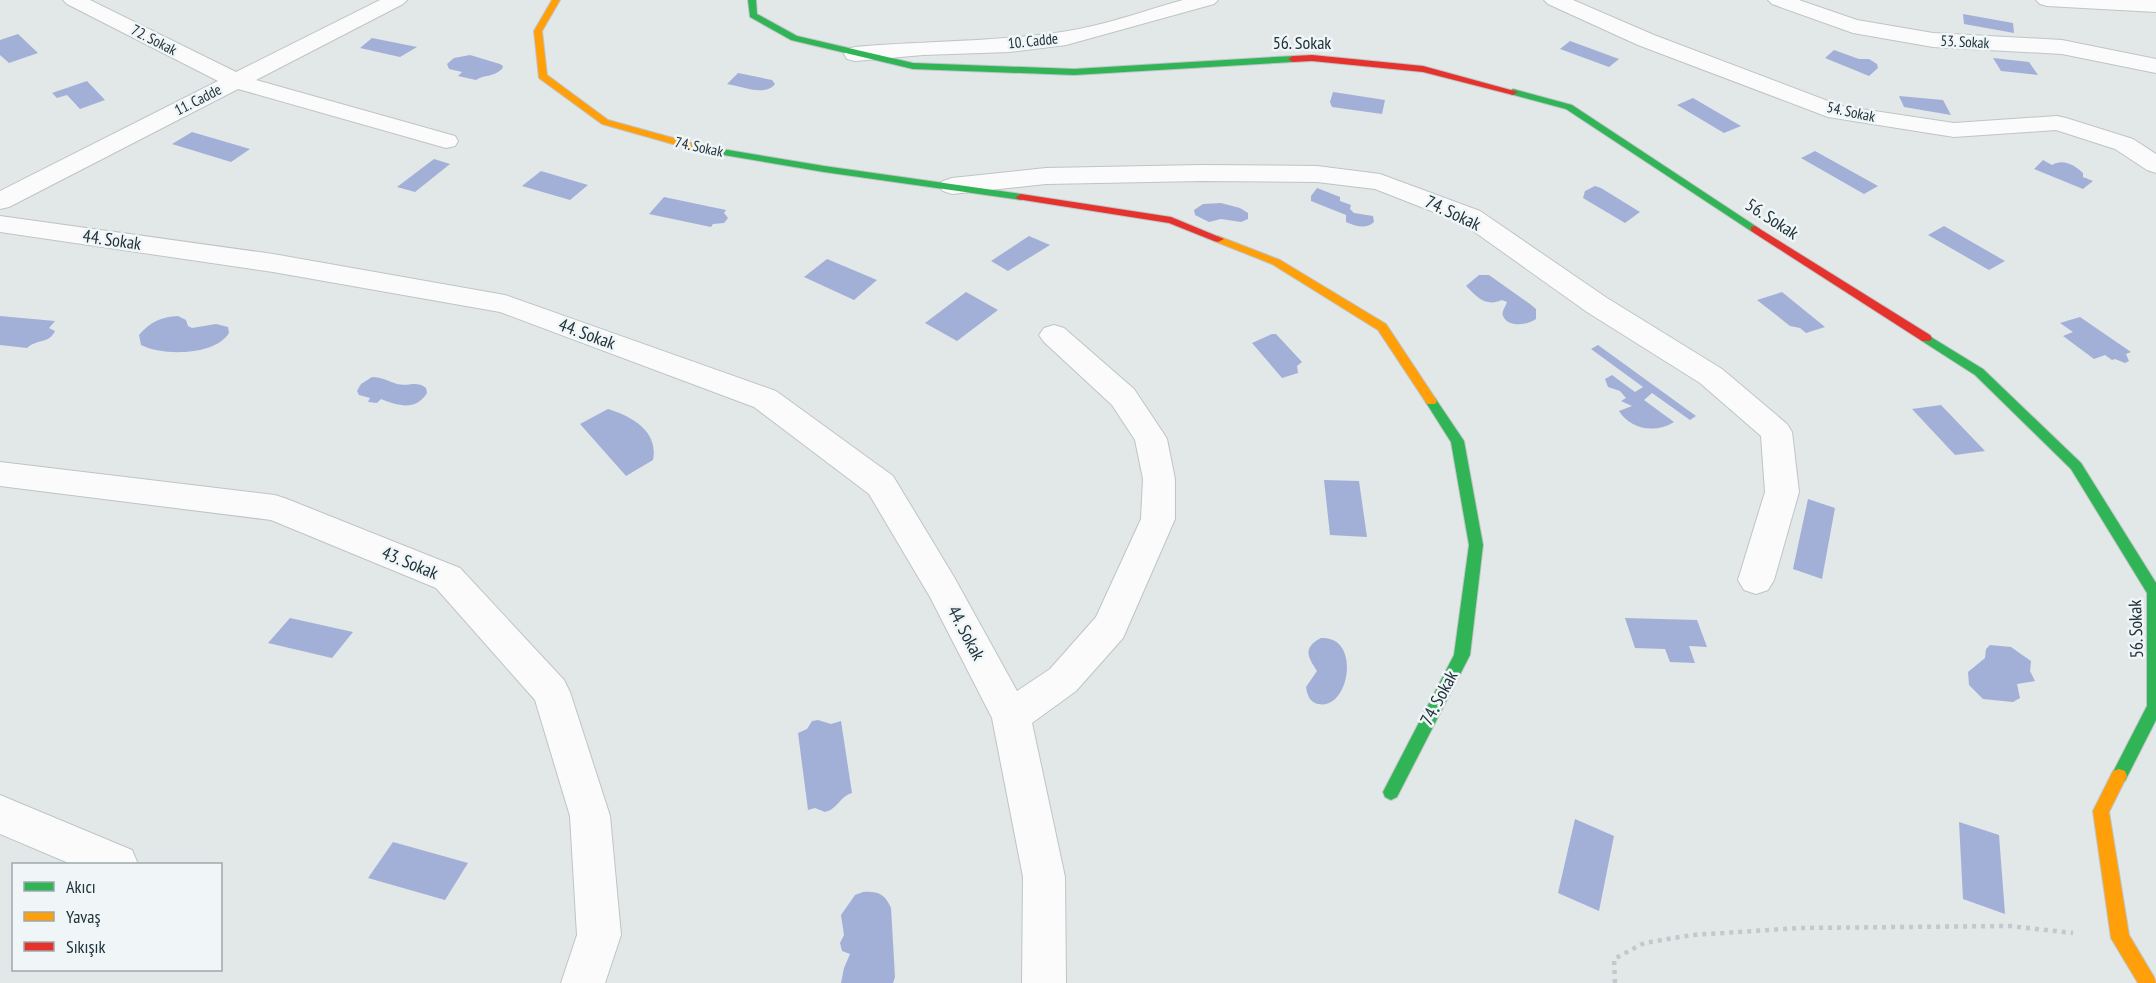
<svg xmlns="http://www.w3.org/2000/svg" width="2156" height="983" font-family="'PT Sans Narrow',sans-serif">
<rect width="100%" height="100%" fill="#e2e7e8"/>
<path fill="#a2b0d8" d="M1963 14 2013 23 2014 33 1964 24Z
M18 34 38 53 9 63 0 55V40Z
M372 38 417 47 400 57 360 48Z
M1570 41 1619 59 1609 67 1560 49Z
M1834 50 1859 59H1869L1877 64 1878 68 1869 76 1825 58Z
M470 55 500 64 503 66 502 69C492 78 485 74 476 80L458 76 462 72 449 69 447 64 454 58Z
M1993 58 2029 62 2038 75 2001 71Z
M738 73 772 80 775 84C765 97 741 86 727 84Z
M87 81 105 100 80 109 67 95 57 98 52 93Z
M1333 92 1385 100 1382 114 1332 107 1330 102Z
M1899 96 1943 100 1951 115 1904 107Z
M1693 98 1741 126 1724 133 1677 105Z
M192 132 250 149 231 162 172 144Z
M1815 151 1878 186 1864 194 1801 158Z
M434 159 450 164 415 192 397 187Z
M2043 160 2052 165C2063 158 2075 165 2083 173V177L2093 181 2083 189 2034 169Z
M541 171 588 185 570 200 522 186Z
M1595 186 1601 188 1640 212 1625 223 1583 198 1585 191Z
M1317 188 1340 197V201L1351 205 1350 209 1354 213 1373 216 1374 222C1365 230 1356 226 1346 222V215L1311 201V196Z
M664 197 726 210 724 213 728 218 724 223 713 224 711 227 649 214Z
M1221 203 1240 208 1248 213V219L1241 222 1221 219 1209 222 1195 215 1194 210 1203 204Z
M1944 226 2005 261 1989 270 1928 235Z
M1029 236 1050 245 1008 271 991 261Z
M827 259 877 280 854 300 804 277Z
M1479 275H1489L1530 304 1536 309V319C1528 325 1508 328 1503 316 1501 312 1506 306 1507 302L1502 300C1486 307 1478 298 1466 286Z
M966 292 998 310 957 341 925 323Z
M1782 292 1825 327 1806 333 1800 328 1790 326 1757 300Z
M0 316 55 321 49 328 55 331C49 344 36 339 27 348L0 345Z
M178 316 186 320 188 326 192 328 216 324 228 327 229 333C215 356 162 356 141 345L139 335C150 322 161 317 178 316Z
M2080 317 2131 352 2126 354 2129 361 2125 363 2115 359 2112 360 2105 355 2094 359 2063 336 2073 332 2060 323Z
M1272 334H1276L1302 362 1297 366 1298 373 1282 378 1252 343Z
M1598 345 1696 416 1690 420 1652 393 1644 400 1674 422C1655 434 1630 429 1619 411L1632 406 1621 401 1626 398 1620 391 1608 387 1605 379 1612 375 1635 392 1643 387 1591 349Z
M372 377C382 377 388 381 397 384 408 387 416 380 426 388L427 393C416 411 398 406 381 399L377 403 368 402 370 398 359 395 357 391 361 384Z
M1941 405 1985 451 1955 455 1912 409Z
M608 409C631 416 659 431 653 460L626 476 580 424Z
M1324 480 1359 481 1367 537 1330 535Z
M1808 499 1835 508 1822 579 1793 569Z
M290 618 353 632 332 658 268 643Z
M1625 618 1697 620 1707 647 1689 646 1695 663 1670 662 1665 649 1635 648Z
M1321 638C1363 635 1349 716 1315 703 1309 700 1307 694 1306 687L1317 671C1308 657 1302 648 1321 638Z
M1990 645 2011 647 2031 661 2030 671 2035 681 2017 684 2020 698 2013 702 1983 699 1969 685 1968 672 1985 658 1986 649Z
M818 720 831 724 841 721 852 793C839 797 838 809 825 812L815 808 808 810 798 733 807 729 812 721Z
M1575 819 1614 836 1599 911 1558 893Z
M1959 822 1999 835 2005 914 1963 899Z
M393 842 468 863 445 900 368 878Z
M863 892C878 891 885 894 891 908L895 977 893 983H841L844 968 850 954 842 951 840 943 844 935 841 915 855 895Z"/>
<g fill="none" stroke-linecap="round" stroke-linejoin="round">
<defs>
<path id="street" d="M63 0H90L236 72 380 0H407L403 4 256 80 455 136 458 141 455 146 446 148 238 89 9 207 0 209V191L218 81 67 4Z
M1183 0H1218L1214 4 1066 45 1009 52 923 55 855 61 847 59 844 54 847 49 855 47C924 41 994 42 1062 32 1103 26 1143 11 1183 0Z
M1544 0H1573L1654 35 1841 106 1954 123 2057 116 2066 118 2133 139 2156 154V173L2147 170 2115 149 2056 130 1954 137 1828 117 1638 45 1548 4Z
M1768 0H1799L1857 20 1933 33 2062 40 2156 59V73L2062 54 1933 47 1853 33 1772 4Z
M2036 0H2156V12L2047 6 2040 4Z
M1201 165 1317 166 1380 174 1480 211 1607 298 1722 369 1787 424 1792 432 1799 492 1774 580 1768 590 1756 594 1744 590 1738 580 1765 492 1761 436 1700 383 1587 312 1462 223 1375 189 1317 182 1201 181 1046 184 952 194 943 191 939 186 943 181 952 178 1046 168Z
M0 216 273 254 505 295 776 391 893 476 954 577 1017 691 1050 669 1096 617 1141 519 1143 479 1135 440 1112 405 1044 342 1039 335 1044 328 1054 325 1064 328 1134 389 1162 431 1167 439 1175 479V519L1123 638 1076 691 1032 723 1065 877 1066 983H1022L1023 877 992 718 930 597 869 494 754 407 500 312 273 272 0 232Z
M0 462 275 495 287 499 460 568 564 680 570 692 610 816 621 935 605 983H561L577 935 570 816 535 700 436 588 271 520 0 486Z
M0 795 132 850 138 864H71L0 834Z"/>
<path id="fast" d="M748 0H756L757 14 797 36 913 63 1074 69 1293 56 1298 59 1293 62 1074 75 913 69 791 40 750 17Z
M1513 89 1572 105 1760 229 1759 231H1751L1566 109 1510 94 1508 92Z
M698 145 824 166 1021 194 1026 197 1021 200 824 172 694 150V146Z
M1926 334 1983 369 2081 463 2156 583V720L2125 781 2119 783 2113 781 2111 776 2147 706V593L2071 469 1975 375 1922 341 1920 338 1922 335Z
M1431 397 1435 398 1464 441 1483 545 1470 655 1397 797 1391 800 1385 797 1383 792 1454 655 1469 545 1451 442 1425 401Z"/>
<path id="slow" d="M552 0H560L542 31 547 75 608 120 702 146V150H694L602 124 539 78 534 31Z
M1218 236 1280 260 1386 324 1435 398 1437 401 1435 404H1427L1378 330 1272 264 1214 241 1212 239Z
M2119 769 2125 771 2127 776 2109 812 2129 935 2154 977 2156 983H2138L2111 938 2093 811 2113 771Z"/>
<path id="jam" d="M1312 55 1423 66 1518 92 1513 95 1423 72 1312 61 1293 62 1288 59 1293 56Z
M1021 194 1171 217 1224 239 1218 242 1214 241 1169 223 1017 199 1016 197Z
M1755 226 1930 335 1932 338 1930 341H1922L1751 231V227Z"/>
</defs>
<use href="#street" stroke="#bfc4c5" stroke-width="2"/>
<use href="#fast" stroke="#bfc5c7" stroke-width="2"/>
<use href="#slow" stroke="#bfc5c7" stroke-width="2"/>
<use href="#jam" stroke="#bfc5c7" stroke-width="2"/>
<path stroke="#c3c8cc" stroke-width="4.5" stroke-dasharray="4 5" stroke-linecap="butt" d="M1615 983 1614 959 1644 943 1692 935 1799 928 2009 926 2073 933"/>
<use href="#street" fill="#fbfbfc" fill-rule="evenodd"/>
<use href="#fast" fill="#30b455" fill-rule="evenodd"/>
<use href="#slow" fill="#ff9f0a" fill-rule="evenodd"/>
<use href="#jam" fill="#e5322d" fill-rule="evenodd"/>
</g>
<g text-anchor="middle" stroke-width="5" stroke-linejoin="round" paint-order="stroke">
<g font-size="15" fill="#20323b" stroke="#f0f6f7">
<text transform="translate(154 40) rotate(27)" y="5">72. Sokak</text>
<text transform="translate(1033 41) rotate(-6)" y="5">10. Cadde</text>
<text transform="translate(1965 42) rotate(3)" y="5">53. Sokak</text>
<text transform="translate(198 100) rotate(-27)" y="5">11. Cadde</text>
<text transform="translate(1851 112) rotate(12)" y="5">54. Sokak</text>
<text transform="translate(699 147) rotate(12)" y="5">74. Sokak</text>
</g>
<g font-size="18" fill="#20323b" stroke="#f0f6f7">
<text x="1302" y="49">56. Sokak</text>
<text transform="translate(1453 213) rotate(25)" y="6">74. Sokak</text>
<text transform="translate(1772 219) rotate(33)" y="6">56. Sokak</text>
<text transform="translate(112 240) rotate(8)" y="6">44. Sokak</text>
<text transform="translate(587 334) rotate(20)" y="6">44. Sokak</text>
<text transform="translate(410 563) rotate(22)" y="6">43. Sokak</text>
<text transform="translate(2136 629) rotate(-92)" y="6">56. Sokak</text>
<text transform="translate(966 633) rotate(62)" y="6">44. Sokak</text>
<text transform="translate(1439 698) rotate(-62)" y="6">74. Sokak</text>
</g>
</g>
<rect x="12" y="863" width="210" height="108" fill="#f0f6f7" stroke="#9da8ac" stroke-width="1.5"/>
<rect x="24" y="882" width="30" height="9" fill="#30b455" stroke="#9da8ac" stroke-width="1.5"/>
<text x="66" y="893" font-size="18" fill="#20323b">Akıcı</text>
<rect x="24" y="912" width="30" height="9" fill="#ff9f0a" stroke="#9da8ac" stroke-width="1.5"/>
<text x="66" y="923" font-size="18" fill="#20323b">Yavaş</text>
<rect x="24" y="942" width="30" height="9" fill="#e5322d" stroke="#9da8ac" stroke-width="1.5"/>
<text x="66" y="953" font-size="18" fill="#20323b">Sıkışık</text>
</svg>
